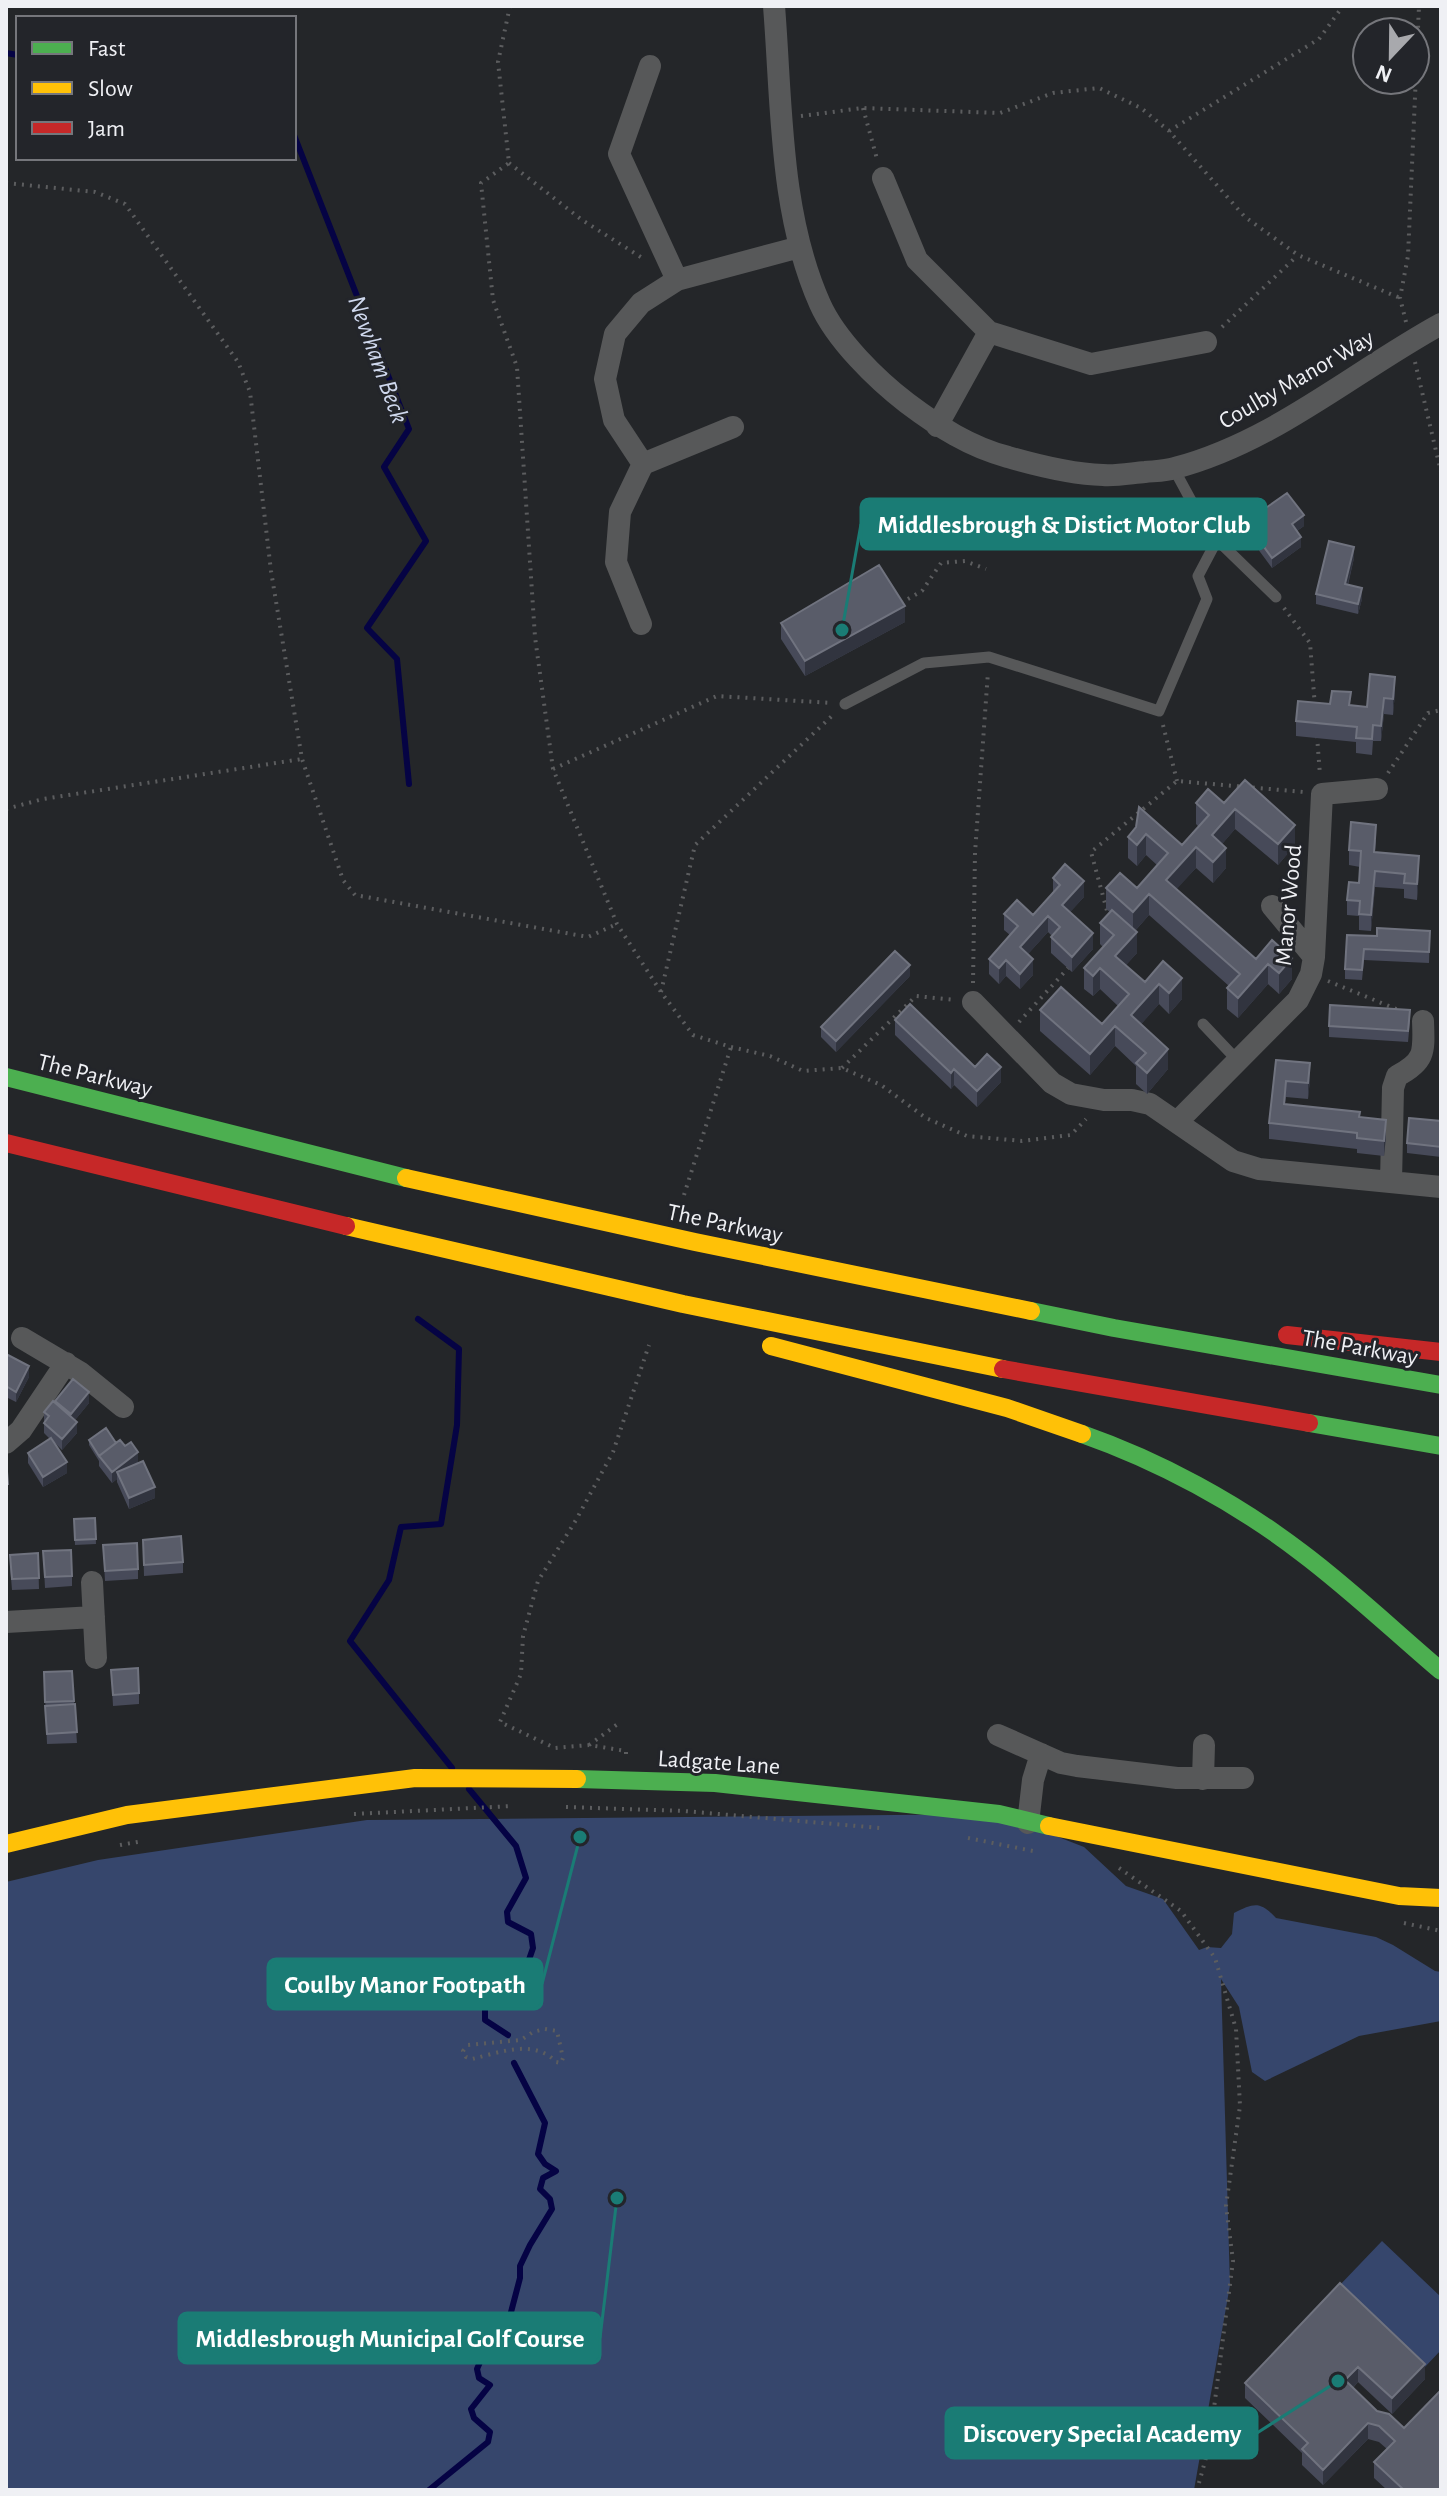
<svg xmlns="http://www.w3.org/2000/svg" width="1447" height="2496" font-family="'Alegreya Sans',sans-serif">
<rect width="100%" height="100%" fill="#242629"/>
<path fill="#36466c" d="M999 1814 1084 1847 1126 1886 1163 1899 1199 1950 1207 1947 1221 1948 1232 1934 1234 1913C1254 1903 1260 1901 1276 1918L1376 1937 1393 1945 1435 1971 1441 1972V2021L1359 2036 1265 2081 1252 2072 1239 2007 1221 1979 1230 2285 1194 2490H6V1882L98 1860 367 1820Z
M1382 2241 1441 2297V2350L1424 2368 1338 2287Z"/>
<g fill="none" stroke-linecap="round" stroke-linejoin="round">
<path stroke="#050344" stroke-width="6" d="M6 53 18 55
M294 135 409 429 384 467 426 541 367 628 397 659 409 784
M418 1319 459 1349 457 1425 441 1524 401 1527 389 1580 350 1641 452 1768
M469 1789 516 1846 526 1878 507 1912 508 1922 531 1934 533 1948 522 1980 497 1990 485 1999V2020L508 2035
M429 2490 488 2442 490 2432 474 2418 471 2409 490 2385 479 2378 477 2369 483 2355 508 2344 514 2332 510 2316 520 2278V2266L530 2245 552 2209 550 2199 540 2189 543 2178 556 2171 545 2164 538 2154 545 2123 514 2063"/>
<path stroke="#5c5d5f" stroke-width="4" stroke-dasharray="2 6" stroke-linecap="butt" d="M510 6 498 62 509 163 481 183 493 300 517 367 535 637 553 769 617 924 661 992 693 1035 731 1047 770 1056 803 1071 842 1068 881 1085 926 1118 967 1136 1022 1141 1071 1135 1086 1119
M863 108 877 159
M801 116 863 108 1000 113 1053 93 1099 88 1141 108 1169 131 1245 217 1298 255 1400 298
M1169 131 1319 39 1343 6
M509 163 582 220 644 259
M6 183 95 192 125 204 238 362 250 392 271 571 302 759 343 880 355 895 588 937 617 924
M1406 322 1400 298 1408 256 1419 6
M1222 327 1297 256
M1415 362 1441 472
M901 603 922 591 941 563 965 561 986 569
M1284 608 1310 643 1315 707
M1163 725 1177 781
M1317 736 1320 775
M553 769 717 696 832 703
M1388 773 1428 713 1441 710
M6 809 43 799 302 759
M1109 918 1091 852 1177 781 1304 792
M1328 981 1401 1011
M973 983 975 853 988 672
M661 992 695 845 834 714
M1019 1022 1070 966
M842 1068 916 996 955 1000
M684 1195 731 1047
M589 1745 619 1723
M626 1754V1751L589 1745 555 1748 500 1722 521 1674 523 1636 538 1581 576 1520 613 1452 649 1345
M566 1807 684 1811 880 1828
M354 1814 513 1806
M968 1838 1038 1852
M120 1845 143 1841
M1119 1868 1181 1911 1215 1958 1236 2029 1240 2106 1226 2206 1233 2261 1209 2447 1197 2490
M1404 1923 1441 1931
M545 2029 557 2031 563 2058 561 2063 556 2062C534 2038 498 2053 472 2059L466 2057 463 2051 468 2045 521 2040 533 2032Z"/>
<path stroke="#575859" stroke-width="11" d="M1174 469 1207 530 1276 597
M845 704 924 663 989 657 1159 711 1207 599 1198 576 1217 540
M1203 1024 1238 1061"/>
<path stroke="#575859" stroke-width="22" d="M774 6C782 104 779 212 820 304 836 340 877 380 907 403 939 427 970 447 1008 457 1039 466 1071 474 1103 475 1117 476 1132 473 1145 472 1155 471 1166 471 1175 468 1274 442 1353 372 1441 324
M650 66 619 154 677 280
M883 178 917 260 989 332 1091 364 1206 342
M937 426 989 332
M643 464 733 427
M641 624 616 562 620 512 643 464 614 420 605 379 615 334 641 303 677 280 800 247
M1272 906 1314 957
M973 1002 1052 1083 1071 1094 1104 1100H1132L1150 1104 1233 1161 1259 1169 1441 1187
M1178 1121 1298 1000 1311 974 1314 957 1322 794 1377 789
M1391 1182 1393 1088 1397 1076C1426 1061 1424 1051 1423 1021
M22 1338 81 1373 123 1407
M6 1443 21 1430 66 1363
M92 1582 96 1658
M6 1622 94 1617
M998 1735 1061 1763 1077 1766 1177 1778H1243
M1203 1779 1204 1745
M1028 1823 1033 1780 1041 1754"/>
<path stroke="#4caf50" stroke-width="18" d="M6 1077 406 1178
M1031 1311 1114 1328 1441 1385
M1309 1423 1441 1446
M1082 1434C1159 1461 1237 1503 1302 1553 1350 1589 1395 1632 1441 1671
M577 1779 715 1783 999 1814 1049 1826"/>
<path stroke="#ffc107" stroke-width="18" d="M406 1178 695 1242 1031 1311
M346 1226 683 1304 1003 1369
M771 1346 1007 1408 1082 1434
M1049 1826 1399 1896 1441 1898
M6 1844 127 1815 415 1778 577 1779"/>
<path stroke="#c62828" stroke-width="18" d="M6 1143 346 1226
M1287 1335 1441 1352
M1003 1369 1309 1423"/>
</g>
<path fill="#474a59" d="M1246 522 1304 526 1297 531 1301 547 1272 568 1246 533Z
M1354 558 1348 585 1362 599 1358 614 1316 604V594Z
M905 622 805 676 781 639V623Z
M1395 692 1393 715 1384 714 1381 741H1373L1372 755 1356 753V742L1296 736V721L1351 705 1367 707Z
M1245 780 1295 845 1278 865 1235 829 1222 844 1226 868 1213 883 1196 868 1176 889 1256 959 1272 940 1292 979 1279 994 1268 984 1238 1018 1227 1009V988L1229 986 1149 915 1135 931 1137 953 1126 965 1145 982 1163 961 1182 999 1169 1014 1159 1004 1141 1024 1168 1069 1147 1094 1136 1084V1066L1115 1046 1090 1075 1040 1031V1010L1102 1024 1118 1006 1100 989 1093 996 1084 989V968L1103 947 1100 944V923L1110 912 1106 909V888H1137L1157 865 1146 855 1137 866 1128 858V837L1136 827 1182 845 1199 827 1196 824V803H1224Z
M1376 840 1375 852 1419 872 1417 900 1404 898V889L1375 887 1371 931 1359 930V916L1347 915V900L1359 883 1360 867 1349 865V850Z
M1053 878 1084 897 1070 912 1093 949 1072 972 1051 953V937L1052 936 1048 932 1028 954 1033 975 1020 989 1006 976 999 984 989 974V959L1010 935 1004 930V914L1033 915 1053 893Z
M1430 931 1429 963 1364 960 1362 980 1345 979V969L1377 936Z
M910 976 836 1052 821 1037V1027Z
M895 1020 975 1067 1001 1082 977 1107 954 1085 951 1089 895 1035Z
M1410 1021 1408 1042 1329 1037V1026Z
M1276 1060 1310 1079 1308 1099 1286 1097 1285 1104 1360 1117 1386 1136 1384 1156 1357 1153V1149L1269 1139V1123Z
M1441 1121V1157L1407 1153V1143Z
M6 1354 29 1377 16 1402 6 1397Z
M55 1401 89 1403 75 1420 77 1433 62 1450 55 1443 67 1473 43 1487 28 1463V1453L50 1439 44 1433V1412L55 1403Z
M89 1440 116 1443 138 1463 155 1498 129 1509 117 1482V1479L112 1483 99 1466V1461L89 1445Z
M95 1518 96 1544 75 1545 74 1519Z
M143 1540 183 1562V1573L144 1576Z
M103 1545 138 1569V1579L105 1581Z
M43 1551 72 1576V1586L45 1588Z
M38 1553 39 1589 12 1590 10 1565Z
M111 1670 139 1693V1704L113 1706Z
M72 1671 77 1743 47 1744 44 1672Z
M1340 2283 1425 2379 1392 2414 1358 2382 1353 2388 1441 2490H1387L1374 2478V2462L1387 2449 1379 2442 1368 2439 1323 2485 1302 2465V2453L1245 2398V2383Z"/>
<path fill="#31343f" d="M1304 515V526L1292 534V524Z
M1301 537V547L1272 568V558Z
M1354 547V558L1345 595V584Z
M1362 588V599L1358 614V604Z
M905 606V622L805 676V661Z
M1395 677V692L1393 715V699Z
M1384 698V714L1381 741V726Z
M1235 809V829L1212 856V835Z
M1295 825V845L1278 865V844Z
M1146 834V855L1137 866V845Z
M1196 847V868L1166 901V880Z
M1226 848V868L1213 883V862Z
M1419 856V872L1417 900V884Z
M1375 871V887L1371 931V915Z
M1084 881V897L1062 921V905Z
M1149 894V915L1133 933V912Z
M1048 916V932L1020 963V947Z
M1137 932V953L1115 977V956Z
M1093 933V949L1072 972V957Z
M1292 958V979L1279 994V973Z
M1033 959V975L1020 989V974Z
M1006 960V976L999 984V968Z
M1268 964V984L1238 1018V998Z
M910 965V976L836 1052V1041Z
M1100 968V989L1093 996V976Z
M1182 978V999L1169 1014V993Z
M1159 984V1004L1131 1036V1015Z
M1115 1026V1046L1090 1075V1054Z
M1168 1049V1069L1147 1094V1073Z
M1310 1063V1079L1308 1099V1083Z
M1001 1067V1082L977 1107V1091Z
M954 1069V1085L951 1089V1073Z
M1386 1120V1136L1384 1156V1141Z
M29 1366V1377L16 1402V1392Z
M89 1392V1403L71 1425V1414Z
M77 1422V1433L62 1450V1439Z
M138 1452V1463L117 1472V1479L112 1483V1472Z
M67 1462V1473L43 1487V1477Z
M155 1487V1498L129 1509V1498Z
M1425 2364V2379L1392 2414V2398Z
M1358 2367V2382L1345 2396V2380Z
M1368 2423V2439L1323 2485V2470Z"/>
<path fill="#595c69" stroke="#70737f" stroke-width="2" d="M1287 493 1304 515 1292 524 1301 537 1272 558 1246 522Z
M1329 541 1354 547 1345 584 1362 588 1358 604 1316 594Z
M879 565 905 606 805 661 781 623Z
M1370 674 1395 677 1393 699 1384 698 1381 726 1373 725 1372 739 1356 738 1357 727 1296 721 1298 701 1330 704 1332 691 1351 692 1349 705 1367 707Z
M1245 780 1295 825 1278 844 1235 809 1212 835 1226 848 1213 862 1196 847 1166 880 1256 959 1272 940 1292 958 1279 973 1268 964 1238 998 1227 988 1240 974 1149 894 1133 912 1106 888 1120 873 1137 888 1168 853 1146 834 1137 845 1128 837 1136 827 1139 807 1182 845 1209 815 1196 803 1208 789 1224 803Z
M1351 822 1376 825 1374 852 1419 856 1417 884 1404 883 1405 874 1375 871 1371 915 1359 914 1360 901 1347 900 1349 882 1359 883 1361 851 1349 850Z
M1065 864 1084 881 1062 905 1093 933 1072 957 1051 937 1060 927 1048 916 1020 947 1033 959 1020 974 1006 960 999 968 989 959 1018 926 1004 914 1017 900 1033 915 1060 885 1053 878Z
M1112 910 1137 932 1115 956 1145 982 1163 961 1182 978 1169 993 1159 984 1131 1015 1168 1049 1147 1073 1136 1063 1146 1053 1115 1026 1090 1054 1040 1010 1061 987 1102 1024 1129 994 1100 968 1093 976 1084 968 1114 935 1100 923Z
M1377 928 1430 931 1429 952 1364 949 1362 970 1345 969 1347 935 1377 936Z
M895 951 910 965 836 1041 821 1027Z
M910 1004 975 1067 987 1054 1001 1067 977 1091 954 1069 951 1073 895 1020Z
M1330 1005 1410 1010 1408 1031 1329 1026Z
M1276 1060 1310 1063 1308 1083 1286 1081 1284 1104 1360 1112 1359 1117 1386 1120 1384 1141 1357 1138V1133L1269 1123Z
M1409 1118 1441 1121V1147L1407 1143Z
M6 1354 29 1366 16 1392 6 1386Z
M73 1379 89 1392 71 1414 55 1401Z
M53 1401 77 1422 62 1439 44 1423 49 1416 44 1412Z
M106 1428 116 1443 99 1456 89 1440Z
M51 1438 67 1462 43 1477 28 1453Z
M120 1440 125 1446 131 1442 138 1452 112 1472 99 1456Z
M6 1459 8 1484H6Z
M143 1461 155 1487 129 1498 117 1472Z
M95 1518 96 1539 75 1540 74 1519Z
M181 1536 183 1562 144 1565 143 1540Z
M137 1543 138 1569 105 1571 103 1545Z
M71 1550 72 1576 45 1577 43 1551Z
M38 1553 39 1578 12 1579 10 1555Z
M138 1668 139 1693 113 1695 111 1670Z
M72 1671 74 1701 45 1702 44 1672Z
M75 1704 77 1732 47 1734 45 1706Z
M1340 2283 1425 2364 1392 2398 1358 2367 1345 2380 1377 2411 1389 2414 1404 2428 1441 2390V2490H1404L1374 2462 1395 2441 1379 2426 1368 2423 1323 2470 1302 2449 1308 2443 1245 2383Z"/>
<g text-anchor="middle" stroke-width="6" stroke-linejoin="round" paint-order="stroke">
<g font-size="24" fill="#eff0f4" stroke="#23252a">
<text transform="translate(1296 379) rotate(-30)" y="8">Coulby Manor Way</text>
<text transform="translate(1288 905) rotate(-85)" y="8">Manor Wood</text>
<text transform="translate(95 1075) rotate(14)" y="8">The Parkway</text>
<text transform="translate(725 1223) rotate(12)" y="8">The Parkway</text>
<text transform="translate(1360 1347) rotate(10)" y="8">The Parkway</text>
<text transform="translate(719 1762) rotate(4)" y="8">Ladgate Lane</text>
</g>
<g font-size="26" font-style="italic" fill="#cfd8ed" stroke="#23252a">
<text transform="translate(379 359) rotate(70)" y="9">Newham Beck</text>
</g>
</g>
<path fill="none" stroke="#1a7c75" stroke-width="3" d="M842 630L861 524M580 1837L542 1984M617 2198L600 2338M1338 2381L1257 2433"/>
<g fill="#1a7c75" stroke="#23252a" stroke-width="3">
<circle cx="842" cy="630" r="8"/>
<circle cx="580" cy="1837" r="8"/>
<circle cx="617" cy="2198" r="8"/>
<circle cx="1338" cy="2381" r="8"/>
</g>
<g fill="#1a7c75" stroke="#1a7c75" stroke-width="3">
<rect x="861" y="499" width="405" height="50" rx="8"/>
<rect x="268" y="1959" width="274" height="50" rx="8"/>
<rect x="179" y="2313" width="421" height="50" rx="8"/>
<rect x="946" y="2408" width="311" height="50" rx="8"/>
</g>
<g font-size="26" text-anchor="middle" font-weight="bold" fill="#fff">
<text x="1064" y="533">Middlesbrough &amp; Distict Motor Club</text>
<text x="405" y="1993">Coulby Manor Footpath</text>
<text x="390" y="2347">Middlesbrough Municipal Golf Course</text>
<text x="1102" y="2442">Discovery Special Academy</text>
</g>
<rect width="1447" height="2496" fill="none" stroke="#eff0f4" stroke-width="16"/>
<rect x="16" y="16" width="280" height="144" fill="#23252a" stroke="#75767b" stroke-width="2"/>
<rect x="32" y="42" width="40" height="12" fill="#4caf50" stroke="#75767b" stroke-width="2"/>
<text x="88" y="56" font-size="24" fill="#eff0f4">Fast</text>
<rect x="32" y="82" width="40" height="12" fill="#ffc107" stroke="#75767b" stroke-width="2"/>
<text x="88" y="96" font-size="24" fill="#eff0f4">Slow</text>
<rect x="32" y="122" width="40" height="12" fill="#c62828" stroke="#75767b" stroke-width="2"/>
<text x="88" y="136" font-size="24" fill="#eff0f4">Jam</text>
<g transform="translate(1391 56) rotate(202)"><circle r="38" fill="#23252a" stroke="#75767b" stroke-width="2"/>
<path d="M0-6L14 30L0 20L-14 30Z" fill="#a8a9ad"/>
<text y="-12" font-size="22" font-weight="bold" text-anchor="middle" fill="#eff0f4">N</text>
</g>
</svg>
